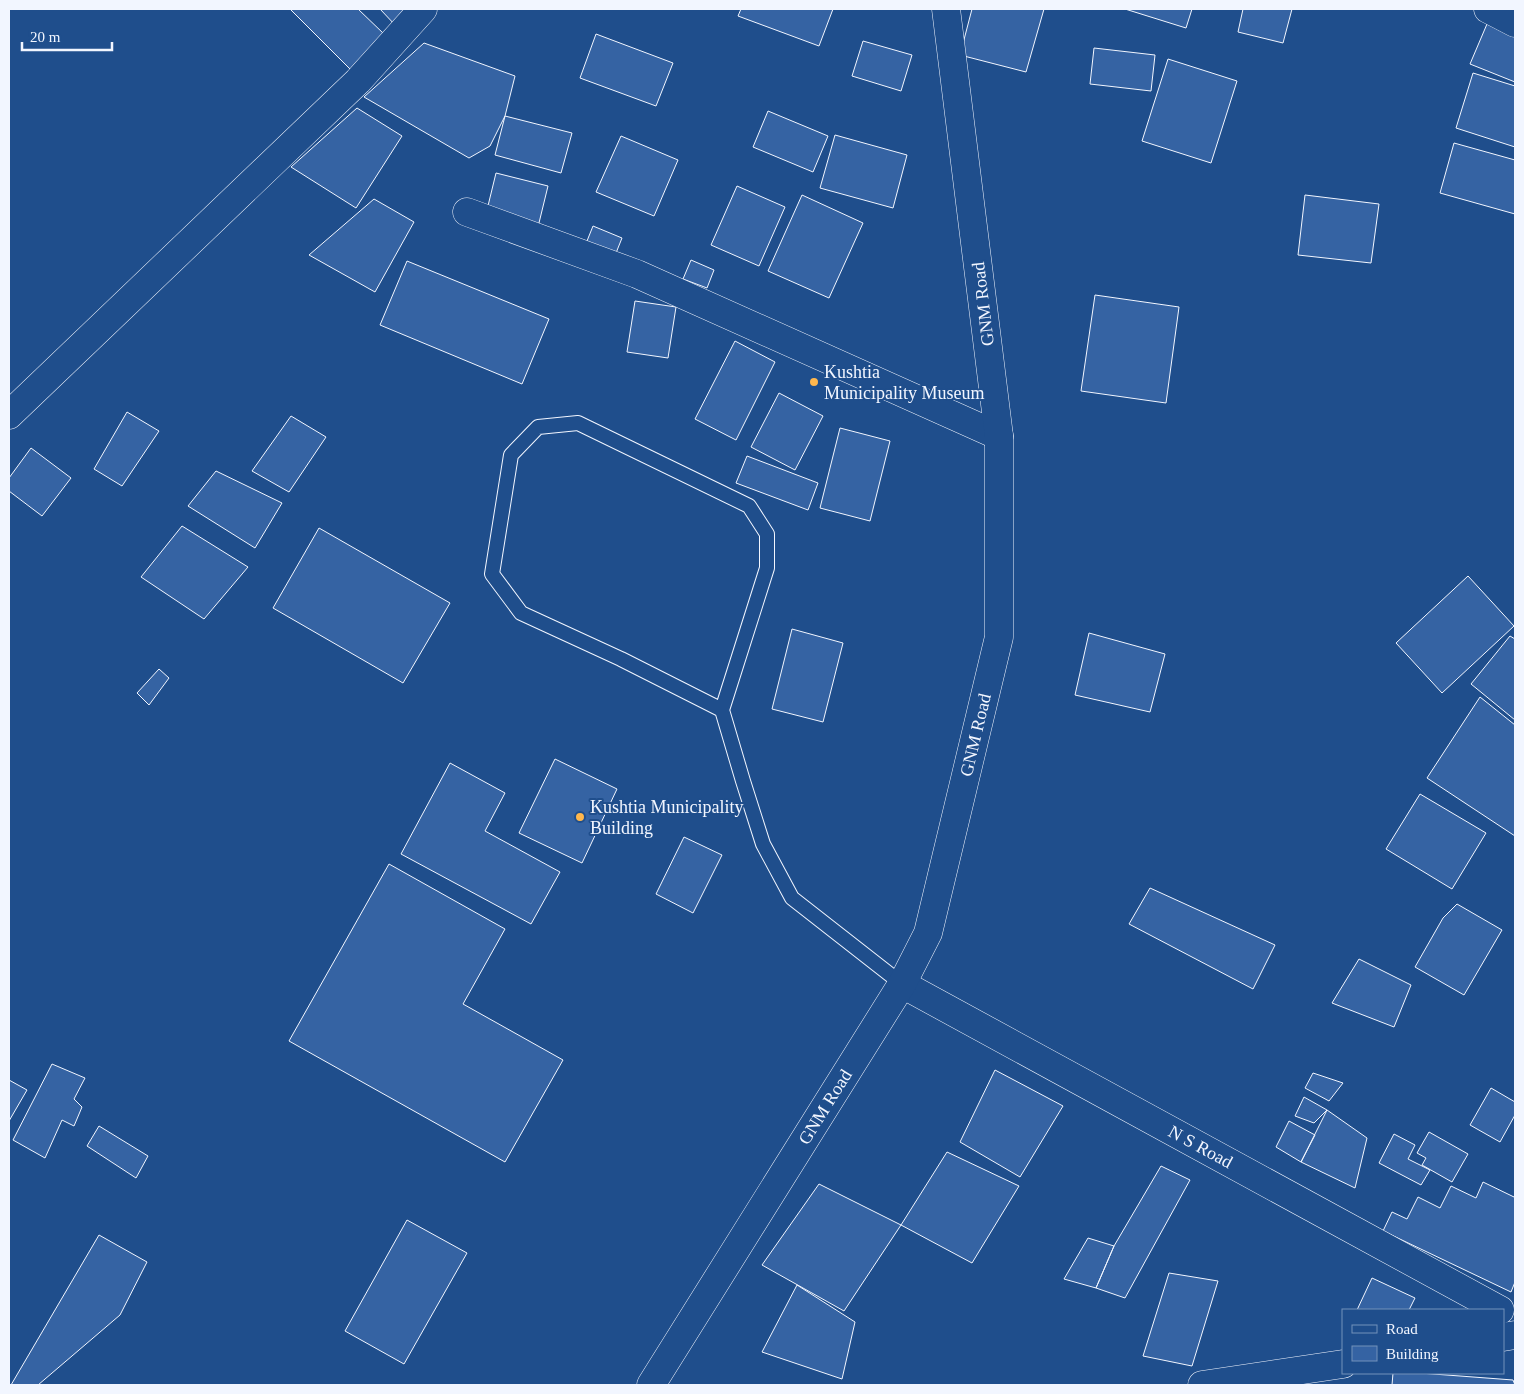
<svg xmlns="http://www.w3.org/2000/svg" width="1524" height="1394" font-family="'Times New Roman',serif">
<rect width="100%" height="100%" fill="#1f4e8c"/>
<path fill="#3563a3" stroke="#f2f6ff" d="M290 9H358L384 34 350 69Z
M380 9H415L396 26Z
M741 9H833L819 46 738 16Z
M972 9H1044L1026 72 960 55Z
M1125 9H1192L1186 28Z
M1243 9H1292L1283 43 1238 32Z
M1487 24 1515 36V82L1470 64Z
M596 34 673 63 656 106 580 78Z
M863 41 912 55 901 91 852 76Z
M424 43 515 76 505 116 490 146 469 158 364 97Z
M1094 48 1155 55 1151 91 1090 84Z
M1168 59 1237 81 1211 163 1142 141Z
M1473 73 1515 86V147L1456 128Z
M357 108 402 136 356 208 291 167Z
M768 111 828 136 813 172 753 147Z
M505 116 572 133 561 173 495 155Z
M835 135 907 155 893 208 820 188Z
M621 136 678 160 654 216 596 192Z
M1454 143 1515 160V214L1440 193Z
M496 173 548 186 538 227 486 214Z
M737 186 785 207 759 266 711 245Z
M802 195 863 223 829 298 768 271Z
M1305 195 1379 204 1371 263 1298 255Z
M374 199 414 222 375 292 309 255Z
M593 226 622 238 614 258 585 246Z
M691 260 714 270 707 288 683 279Z
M407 261 549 319 522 384 380 325Z
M1095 295 1179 307 1166 403 1081 391Z
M635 301 676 307 668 358 627 352Z
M735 341 775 362 736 440 695 419Z
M779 393 823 416 795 470 751 447Z
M127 412 159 431 122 486 94 469Z
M291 416 326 437 289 492 252 471Z
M840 428 890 441 870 521 820 508Z
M31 448 71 478 42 516 9 491V478Z
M747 456 818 483 808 510 736 483Z
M216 471 282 503 255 548 188 506Z
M182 526 248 567 204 619 141 577Z
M319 528 450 603 403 683 273 608Z
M1468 576 1514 626 1442 693 1396 643Z
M792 629 843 643 823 722 772 709Z
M1089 633 1165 654 1150 712 1075 695Z
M1510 636 1515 639V720L1471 684Z
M159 669 169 678 149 705 137 693Z
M1480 697 1515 725V836L1427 778Z
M555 759 617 789 582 863 519 833Z
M450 763 505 793 485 831 560 872 531 924 401 854Z
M1420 794 1486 833 1452 889 1386 849Z
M684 837 722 855 693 913 656 894Z
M389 864 505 929 463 1004 563 1060 505 1162 289 1041Z
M1150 888 1275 945 1253 989 1129 924Z
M1457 904 1502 930 1464 995 1415 967 1443 918Z
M1359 959 1411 985 1394 1027 1332 1003Z
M52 1064 85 1078 74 1099 82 1107 74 1126 62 1120 45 1158 13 1140Z
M995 1070 1063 1106 1020 1177 960 1142Z
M1313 1073 1343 1083 1329 1101 1305 1088Z
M9 1080 27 1090 9 1121Z
M1491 1088 1515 1102V1115L1500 1142 1470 1125Z
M1304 1097 1327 1110 1314 1123 1295 1116Z
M1327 1110 1367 1138 1355 1188 1301 1162Z
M1289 1121 1315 1135 1301 1162 1276 1147Z
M99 1126 148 1156 136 1178 87 1146Z
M1429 1132 1468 1154 1452 1182 1422 1165 1426 1158 1417 1153Z
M1394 1134 1415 1145 1408 1159 1430 1170 1421 1185 1379 1163Z
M947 1152 1019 1186 972 1263 901 1225Z
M1161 1166 1190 1180 1125 1298 1096 1288 1114 1246Z
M1483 1182 1514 1197 1515 1195V1282L1511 1292 1383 1231 1392 1212 1407 1219 1418 1197 1440 1208 1451 1186 1476 1198Z
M819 1184 901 1225 844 1311 762 1265Z
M407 1220 467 1253 404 1364 345 1331Z
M99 1235 147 1262 120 1315 38 1385H11Z
M1088 1238 1114 1246 1096 1288 1064 1279Z
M1169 1273 1218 1281 1192 1366 1143 1356Z
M1372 1278 1415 1298 1409 1310H1357Z
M797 1285 855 1322 842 1379 762 1352Z
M1393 1373H1420L1513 1380 1515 1385H1392Z"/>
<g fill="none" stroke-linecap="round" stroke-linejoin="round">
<defs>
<path id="lane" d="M722 710 621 659 521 613 492 574 511 455 538 427 578 423 749 506 767 534V568L722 710 743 781 763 844 792 898 902 984"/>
<path id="street" d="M1488 9 1515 23
M467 212 637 274 999 436
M9 415 358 81 423 9"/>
<g id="secondary">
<path id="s1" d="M902 984 1500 1310"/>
<path d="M1503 1337 1515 1335"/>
<path id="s2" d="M651 1385 902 984 928 933 999 637V436L946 9"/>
<path d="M1202 1385 1343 1364"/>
</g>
</defs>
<use href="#lane" stroke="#f2f6ff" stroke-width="16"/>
<use href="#street" stroke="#f2f6ff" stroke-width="29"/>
<use href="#secondary" stroke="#f2f6ff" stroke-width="29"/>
<use href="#lane" stroke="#1f4e8c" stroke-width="14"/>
<use href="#street" stroke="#1f4e8c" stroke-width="28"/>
<use href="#secondary" stroke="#1f4e8c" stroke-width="28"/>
</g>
<g fill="#ffb74d" stroke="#1f4e8c" stroke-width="2">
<circle cx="814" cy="382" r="5"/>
<circle cx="580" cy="817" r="5"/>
</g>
<g text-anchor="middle" stroke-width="4" stroke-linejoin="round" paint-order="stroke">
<g font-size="18" fill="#f2f6ff" stroke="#1f4e8c">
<text transform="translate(983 304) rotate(-97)" y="6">GNM Road</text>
<text dy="6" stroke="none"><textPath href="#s2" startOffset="734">GNM Road</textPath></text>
<text dy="6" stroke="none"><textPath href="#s2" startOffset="328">GNM Road</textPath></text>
<text dy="6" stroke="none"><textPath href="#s1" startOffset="340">N S Road</textPath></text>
</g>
<g font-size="18" fill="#f2f6ff" stroke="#1f4e8c" text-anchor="start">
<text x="824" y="378">Kushtia<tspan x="824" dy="21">Municipality Museum</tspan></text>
<text x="590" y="813">Kushtia Municipality<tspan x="590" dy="21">Building</tspan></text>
</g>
</g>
<rect width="1524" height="1394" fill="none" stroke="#f2f6ff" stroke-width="20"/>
<rect x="1342" y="1309" width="162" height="65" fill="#1f4e8c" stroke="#7391ba"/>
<rect x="1352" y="1325" width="25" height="8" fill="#1f4e8c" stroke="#7391ba"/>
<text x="1386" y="1334" font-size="15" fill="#f2f6ff">Road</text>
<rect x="1352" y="1346" width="25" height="15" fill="#3563a3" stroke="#7391ba"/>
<text x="1386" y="1359" font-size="15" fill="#f2f6ff">Building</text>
<path d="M22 42v8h90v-8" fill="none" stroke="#f2f6ff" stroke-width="2.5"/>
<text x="30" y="42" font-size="15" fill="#f2f6ff" stroke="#1f4e8c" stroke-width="4" paint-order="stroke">20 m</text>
</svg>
